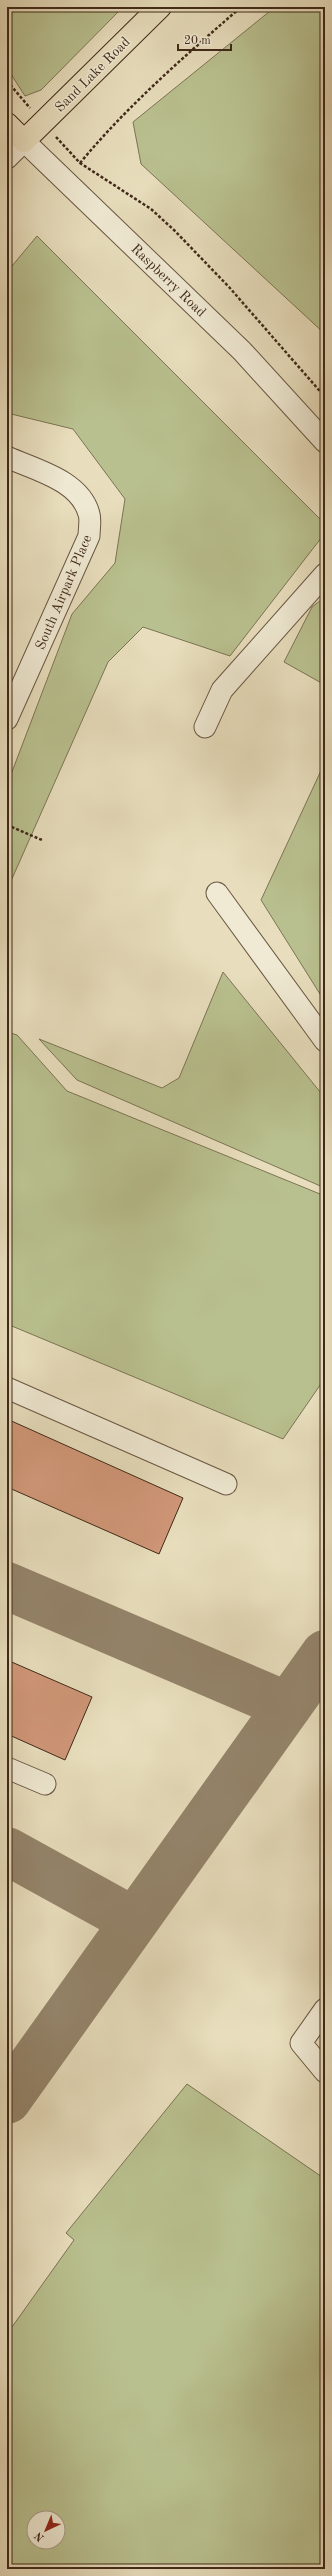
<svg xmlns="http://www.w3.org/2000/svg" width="332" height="2576" font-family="'Old Standard TT',serif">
<rect width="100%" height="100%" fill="#e8debd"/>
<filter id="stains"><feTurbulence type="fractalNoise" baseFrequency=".005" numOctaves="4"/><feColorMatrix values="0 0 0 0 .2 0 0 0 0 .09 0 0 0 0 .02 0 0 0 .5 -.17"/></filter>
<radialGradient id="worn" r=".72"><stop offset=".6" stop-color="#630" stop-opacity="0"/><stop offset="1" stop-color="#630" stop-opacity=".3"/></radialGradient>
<path fill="#b9c08f" stroke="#7c7454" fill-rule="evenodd" d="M7 7H123L41 90 25 96 7 68Z
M275 7H325V334L141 164 133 122Z
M37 236 325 524V533L230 656 143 627 108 662 7 890V785L72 614 115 563 125 499 73 429 7 413V272Z
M325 597V685L284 662 312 607Z
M325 762V1002L261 900Z
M223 972 325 1098V1188L77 1080 39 1039 162 1088 179 1078Z
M7 1032 17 1035 67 1091 325 1196V1378L283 1439 7 1324Z
M187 2084 325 2179V2569H7V2334L74 2240 66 2233ZM34 2518H58V2542H34Z"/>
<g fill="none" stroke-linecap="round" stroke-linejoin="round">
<path stroke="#94846b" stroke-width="48" d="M7 1586 288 1706
M7 1851 134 1921
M7 2100 325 1654"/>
</g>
<path fill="#d09778" stroke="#3f2919" d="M7 1419 183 1498 159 1554 7 1487Z
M7 1660 92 1697 65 1760 7 1734Z"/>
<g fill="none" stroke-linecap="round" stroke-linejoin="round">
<defs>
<path id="minor" d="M7 158 24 141 242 351 325 442
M7 457C35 470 80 480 89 514 91 520 89 529 89 536L7 719
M205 727 222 690 325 574
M217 893 325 1041
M7 1388 226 1484
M7 1768 45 1784
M325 2009 301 2043 325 2072"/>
<path id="major" d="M7 124 24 141 160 7"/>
</defs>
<use href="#minor" stroke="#695642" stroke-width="23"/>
<use href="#major" stroke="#3f2919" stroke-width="24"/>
<path stroke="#3f2919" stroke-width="2.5" stroke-dasharray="3 2" stroke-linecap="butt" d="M7 81 30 108
M56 137 80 163 151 209 175 231 229 287 325 397
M80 163C128 105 185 56 241 7
M7 825 42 840"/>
<use href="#minor" stroke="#f0ead4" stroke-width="21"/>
<use href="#major" stroke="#e8debd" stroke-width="22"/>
</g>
<g text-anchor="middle" stroke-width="3" stroke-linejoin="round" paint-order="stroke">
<g font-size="14" fill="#3f2919" stroke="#f0ead4">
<text transform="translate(92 74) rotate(-45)" y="5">Sand Lake Road</text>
<text transform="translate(169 280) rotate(44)" y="5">Raspberry Road</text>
<text transform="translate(63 592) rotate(-67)" y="5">South Airpark Place</text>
</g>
</g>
<rect width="332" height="2576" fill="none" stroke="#e8debd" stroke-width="24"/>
<rect x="8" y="8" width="316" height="2560" fill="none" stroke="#3f2919" stroke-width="2"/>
<rect x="12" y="12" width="308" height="2552" fill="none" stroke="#3f2919"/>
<g transform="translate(46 2530) rotate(224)"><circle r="19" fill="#f0ead4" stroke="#a99d89"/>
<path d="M0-3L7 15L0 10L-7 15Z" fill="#8f2418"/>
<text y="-6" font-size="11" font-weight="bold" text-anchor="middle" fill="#3f2919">N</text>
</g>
<path d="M178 44v6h53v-6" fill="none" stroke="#3f2919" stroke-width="2"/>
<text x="184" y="44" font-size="12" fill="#3f2919" stroke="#f0ead4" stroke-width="3" paint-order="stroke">20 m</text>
<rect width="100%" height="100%" filter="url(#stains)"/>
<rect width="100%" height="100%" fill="url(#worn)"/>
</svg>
